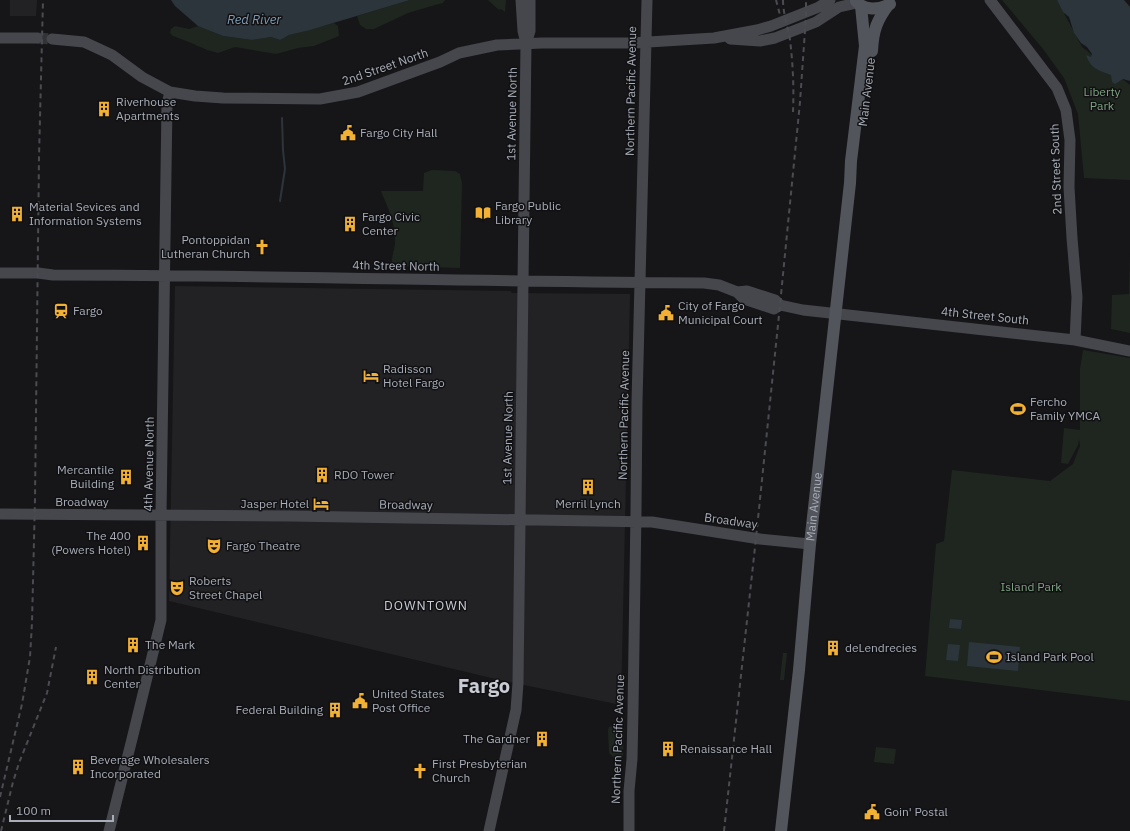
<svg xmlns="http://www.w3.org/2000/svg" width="1130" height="831" font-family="'IBM Plex Sans',sans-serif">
<rect width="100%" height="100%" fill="#161618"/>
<path fill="#222225" d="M10 0H37L36 16H10Z
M175 286 510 291 512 293 630 294 621 705 504 681 169 601Z"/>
<path fill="#1e261f" d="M410 0H445L443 3 435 5 408 13 374 29H366L360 25 357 16Z
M488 0H506L505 12 501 9 499 10Z
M1002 0H1057L1082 47 1130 85V180L1084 178 1078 114 1064 78 1043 49Z
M334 23 338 26 339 36 314 46 298 48 276 54 235 47 218 53 207 50 189 42 173 36 170 33 171 29 175 26 189 29 198 26 223 36 252 40 271 37 280 40 284 38 289 35Z
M432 170 455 171 460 174 462 183 460 268 395 266 392 264C391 255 396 248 395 239 395 229 392 218 388 208 386 202 383 197 381 191H423L424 173Z
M1130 254V333L1111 329 1112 295 1129 294Z
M1083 350 1130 358V701L925 676 936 544 944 541 952 470 1050 481 1073 464 1080 446 1079 439 1078 445 1068 464 1061 463 1064 428 1080 430V369Z
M783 653H787L784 680H780Z
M615 725 624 728 623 758 620 761 615 759 609 753 608 730 609 727Z
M876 747 896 749 894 764 874 762Z"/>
<path fill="#2c353c" d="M171 0H410L310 30 289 35 284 38 280 40 271 37 252 40 223 36 198 26 175 6Z
M1057 0H1124L1130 7V81L1123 79 1115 84 1112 82 1111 75C1098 70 1091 69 1086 55L1091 57 1092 54 1087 47 1081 43 1074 33 1069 17 1063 12Z
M950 619 962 620 961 629 949 628Z
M969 642 1020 647 1018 671 967 666Z
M948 644 960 645 958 661 946 660Z"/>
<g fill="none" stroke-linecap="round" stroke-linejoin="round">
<path stroke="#2c353c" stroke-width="2" d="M280 201 285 169 283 150 282 118"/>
<path stroke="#333438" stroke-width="11" stroke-dasharray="11 5.5" stroke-linecap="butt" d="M37 38 52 39"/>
<path stroke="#45474d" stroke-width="11" d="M990 0 1057 88 1066 110 1070 140 1069 187 1072 238 1077 297 1075 340
M528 37 530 31V0
M0 38H37
M52 39 84 42 97 48 112 55 142 77 170 92 195 96 223 98 320 99 358 92 440 62 459 53 497 45 542 43H632L714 38 757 30 771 26 819 7 830 0
M730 39 760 41 775 38 816 22 839 7 857 3
M0 273H38L53 275C270 275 487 282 704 283L719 285 737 292 744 299 774 309 780 305
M737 292 747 291 775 300 780 305 803 310 1075 340 1130 351
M0 514 290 516 652 522 760 539 810 544
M109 831 133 735 161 620V515L167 104 170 92
M489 831 516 710 518 683 526 43 523 31 521 0
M629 831V791L632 759 633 710 636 511 637 402 647 0"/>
<g stroke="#53555c" stroke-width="12">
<path d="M856 1C864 11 879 10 890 4"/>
<path d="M872 51C873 30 877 20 889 4"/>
<path id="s1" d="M781 831 799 670 810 544 850 183 851 161 865 46 861 6"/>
</g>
<path stroke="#4a4c52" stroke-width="2" stroke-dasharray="5 4" stroke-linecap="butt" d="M776 0 780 15
M783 0C783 14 788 27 790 40 793 64 794 88 793 112
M0 797 22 704 30 657 32 623 35 499 39 157 43 0
M1 831 13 782 19 763 47 693 56 647
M724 831 756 538 779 315 800 102 806 16V0"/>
</g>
<defs>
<symbol id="building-bare" viewBox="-9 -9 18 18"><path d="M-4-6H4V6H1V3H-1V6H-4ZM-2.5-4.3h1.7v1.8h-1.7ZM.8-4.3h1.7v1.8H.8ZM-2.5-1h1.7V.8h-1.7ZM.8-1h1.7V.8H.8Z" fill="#f2b134" stroke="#111113" stroke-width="2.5" paint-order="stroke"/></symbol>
<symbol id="civic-bare" viewBox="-9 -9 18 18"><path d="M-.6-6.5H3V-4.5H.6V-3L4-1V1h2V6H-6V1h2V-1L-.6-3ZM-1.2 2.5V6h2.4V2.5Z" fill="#f2b134" stroke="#111113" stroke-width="2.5" paint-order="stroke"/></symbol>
<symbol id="library-bare" viewBox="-9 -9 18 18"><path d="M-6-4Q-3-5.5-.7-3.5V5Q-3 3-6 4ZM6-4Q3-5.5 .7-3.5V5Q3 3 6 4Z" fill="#f2b134" stroke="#111113" stroke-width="2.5" paint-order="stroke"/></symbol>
<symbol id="church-bare" viewBox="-9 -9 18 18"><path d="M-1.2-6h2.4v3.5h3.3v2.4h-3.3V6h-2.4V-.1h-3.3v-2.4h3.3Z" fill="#f2b134" stroke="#111113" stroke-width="2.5" paint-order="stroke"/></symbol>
<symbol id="station-bare" viewBox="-9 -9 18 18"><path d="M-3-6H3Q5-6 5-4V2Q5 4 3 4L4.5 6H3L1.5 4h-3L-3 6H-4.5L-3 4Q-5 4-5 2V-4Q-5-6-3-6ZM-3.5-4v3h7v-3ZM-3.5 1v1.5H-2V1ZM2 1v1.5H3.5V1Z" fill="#f2b134" stroke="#111113" stroke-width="2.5" paint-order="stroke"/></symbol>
<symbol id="hotel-bare" viewBox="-9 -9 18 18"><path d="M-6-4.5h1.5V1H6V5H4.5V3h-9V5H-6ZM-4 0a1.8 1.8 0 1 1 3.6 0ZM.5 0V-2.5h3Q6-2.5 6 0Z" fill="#f2b134" stroke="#111113" stroke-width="2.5" paint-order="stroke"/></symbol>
<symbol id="stadium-bare" viewBox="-9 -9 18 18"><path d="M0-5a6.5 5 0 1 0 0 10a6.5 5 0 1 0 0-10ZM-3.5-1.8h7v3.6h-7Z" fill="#f2b134" stroke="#111113" stroke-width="2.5" paint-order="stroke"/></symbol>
<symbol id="theatre-bare" viewBox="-9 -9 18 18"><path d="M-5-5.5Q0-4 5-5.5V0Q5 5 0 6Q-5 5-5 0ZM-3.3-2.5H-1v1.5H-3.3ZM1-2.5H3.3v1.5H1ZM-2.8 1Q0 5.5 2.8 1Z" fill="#f2b134" stroke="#111113" stroke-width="2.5" paint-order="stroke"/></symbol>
</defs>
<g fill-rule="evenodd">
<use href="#building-bare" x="93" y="98" width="22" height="22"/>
<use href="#civic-bare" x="337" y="122" width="22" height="22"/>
<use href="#library-bare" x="472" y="202" width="22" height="22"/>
<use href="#building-bare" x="6" y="203" width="22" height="22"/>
<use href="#building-bare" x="339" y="213" width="22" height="22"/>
<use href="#church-bare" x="251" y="236" width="22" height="22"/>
<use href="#station-bare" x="50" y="300" width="22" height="22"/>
<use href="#civic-bare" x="655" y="302" width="22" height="22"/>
<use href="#hotel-bare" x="360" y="365" width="22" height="22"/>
<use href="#stadium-bare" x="1007" y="398" width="22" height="22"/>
<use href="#building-bare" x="311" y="464" width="22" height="22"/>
<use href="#building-bare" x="115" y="466" width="22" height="22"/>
<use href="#building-bare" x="577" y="476" width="22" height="22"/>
<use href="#hotel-bare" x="310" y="493" width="22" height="22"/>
<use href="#building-bare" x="132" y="532" width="22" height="22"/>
<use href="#theatre-bare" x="203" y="535" width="22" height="22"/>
<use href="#theatre-bare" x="166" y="577" width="22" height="22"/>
<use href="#building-bare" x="122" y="634" width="22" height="22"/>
<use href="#building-bare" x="822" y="637" width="22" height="22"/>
<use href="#stadium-bare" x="983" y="646" width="22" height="22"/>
<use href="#building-bare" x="81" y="666" width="22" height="22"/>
<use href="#civic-bare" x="349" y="690" width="22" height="22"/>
<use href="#building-bare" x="324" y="699" width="22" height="22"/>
<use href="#building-bare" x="531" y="728" width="22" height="22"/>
<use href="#building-bare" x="657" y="738" width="22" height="22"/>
<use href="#building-bare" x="67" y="756" width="22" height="22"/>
<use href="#church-bare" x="409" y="760" width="22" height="22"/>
<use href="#civic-bare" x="861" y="801" width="22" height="22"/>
</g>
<g text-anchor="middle" stroke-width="3" stroke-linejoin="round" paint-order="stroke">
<g font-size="12" fill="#a8adb8" stroke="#111113">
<text transform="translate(385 67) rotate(-19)" y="4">2nd Street North</text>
<text transform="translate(631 91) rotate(-89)" y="4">Northern Pacific Avenue</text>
<text transform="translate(867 92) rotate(-83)" y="4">Main Avenue</text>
<text transform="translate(512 114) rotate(-89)" y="4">1st Avenue North</text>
<text transform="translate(1056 169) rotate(-92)" y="4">2nd Street South</text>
<text transform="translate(396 266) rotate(1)" y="4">4th Street North</text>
<text transform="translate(985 316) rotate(6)" y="4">4th Street South</text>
<text transform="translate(624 415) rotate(-89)" y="4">Northern Pacific Avenue</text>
<text transform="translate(508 438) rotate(-89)" y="4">1st Avenue North</text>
<text transform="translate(149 464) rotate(-89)" y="4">4th Avenue North</text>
<text x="82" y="506">Broadway</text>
<text transform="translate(406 505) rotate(1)" y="4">Broadway</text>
<text dy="4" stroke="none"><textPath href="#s1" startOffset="326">Main Avenue</textPath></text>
<text transform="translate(731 521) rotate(8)" y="4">Broadway</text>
<text transform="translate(618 739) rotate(-88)" y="4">Northern Pacific Avenue</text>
</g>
<g font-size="12" fill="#7fa381" stroke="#111113">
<text x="1102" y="96">Liberty<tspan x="1102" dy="14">Park</tspan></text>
<text x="1031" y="591">Island Park</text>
</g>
<g font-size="12" fill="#a8adb8" stroke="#111113" text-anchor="start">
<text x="116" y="106">Riverhouse<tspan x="116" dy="14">Apartments</tspan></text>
<text x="360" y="137">Fargo City Hall</text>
<text x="495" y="210">Fargo Public<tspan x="495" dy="14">Library</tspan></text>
<text x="29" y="211">Material Sevices and<tspan x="29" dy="14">Information Systems</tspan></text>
<text x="362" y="221">Fargo Civic<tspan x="362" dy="14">Center</tspan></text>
<text x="250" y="244" text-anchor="end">Pontoppidan<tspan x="250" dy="14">Lutheran Church</tspan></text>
<text x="678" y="310">City of Fargo<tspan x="678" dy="14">Municipal Court</tspan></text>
<text x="73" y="315">Fargo</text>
<text x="383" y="373">Radisson<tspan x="383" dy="14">Hotel Fargo</tspan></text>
<text x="1030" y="406">Fercho<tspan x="1030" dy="14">Family YMCA</tspan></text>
<text x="114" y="474" text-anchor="end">Mercantile<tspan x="114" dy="14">Building</tspan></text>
<text x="334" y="479">RDO Tower</text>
<text x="309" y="508" text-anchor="end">Jasper Hotel</text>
<text x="588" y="508" text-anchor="middle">Merril Lynch</text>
<text x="131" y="540" text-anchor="end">The 400<tspan x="131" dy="14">(Powers Hotel)</tspan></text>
<text x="226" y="550">Fargo Theatre</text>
<text x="189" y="585">Roberts<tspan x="189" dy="14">Street Chapel</tspan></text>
<text x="145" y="649">The Mark</text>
<text x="845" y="652">deLendrecies</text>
<text x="1006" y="661">Island Park Pool</text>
<text x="104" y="674">North Distribution<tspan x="104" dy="14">Center</tspan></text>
<text x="372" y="698">United States<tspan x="372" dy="14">Post Office</tspan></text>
<text x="323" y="714" text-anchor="end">Federal Building</text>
<text x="530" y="743" text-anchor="end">The Gardner</text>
<text x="680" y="753">Renaissance Hall</text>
<text x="90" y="764">Beverage Wholesalers<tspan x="90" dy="14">Incorporated</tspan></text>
<text x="432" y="768">First Presbyterian<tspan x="432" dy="14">Church</tspan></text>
<text x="884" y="816">Goin' Postal</text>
</g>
<g font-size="13" font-style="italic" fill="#7f9bb3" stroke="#111113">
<text x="254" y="24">Red River</text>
</g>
<g font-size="13" letter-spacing="1" fill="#c9ccd4" stroke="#111113">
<text x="426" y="610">DOWNTOWN</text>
</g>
<g font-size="20" font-weight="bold" fill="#c9ccd4" stroke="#111113">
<text x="484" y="693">Fargo</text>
</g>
</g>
<path d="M10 815v6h103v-6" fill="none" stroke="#a8adb8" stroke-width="2"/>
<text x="16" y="815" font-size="12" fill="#a8adb8" stroke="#111113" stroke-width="3" paint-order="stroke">100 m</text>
</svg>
